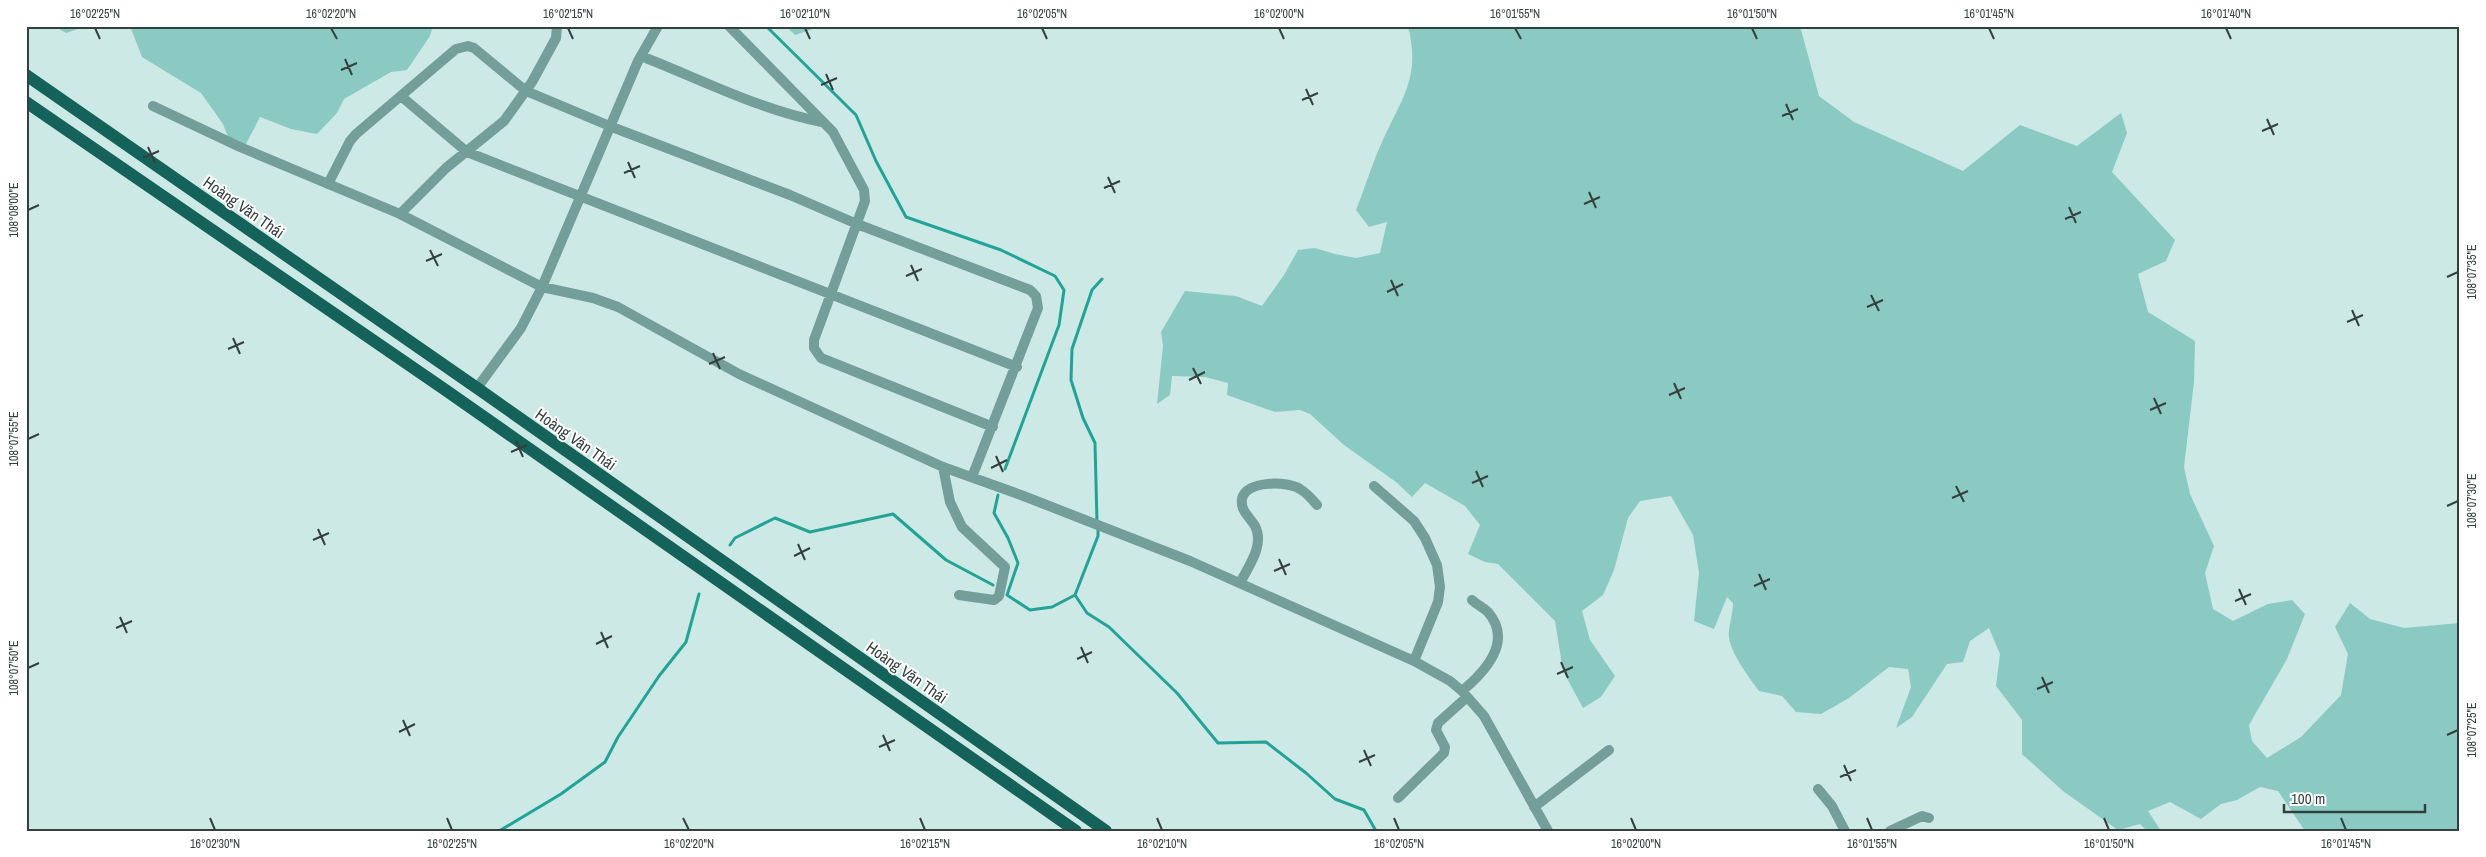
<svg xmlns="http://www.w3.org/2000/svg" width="2486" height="857" font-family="'Archivo Narrow',sans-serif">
<rect width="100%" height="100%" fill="#cce9e5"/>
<path fill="#8acac2" d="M54 26H87L66 33Z
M130 26H433L430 36 407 70 391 72 344 99 337 113 317 134 291 129 260 117 246 144 230 142 223 124 201 93 142 57Z
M786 26H855L816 28 795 35Z
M1408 26H1800L1819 96 1854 122 1963 171 2020 125 2077 146 2121 113 2127 133 2112 172 2175 240 2166 261 2138 274 2148 312 2195 341 2194 382 2184 467 2190 494 2214 546 2205 573 2213 609 2233 621 2268 604 2292 600 2305 614 2287 659 2249 725 2252 741 2267 758 2301 737 2341 695 2348 654 2335 627 2350 603 2370 619 2404 628 2460 623V831H2305L2278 791 2260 787 2237 800 2221 804 2201 819 2170 802 2148 811 2161 831H2147L2140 824 2118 830 2063 791 2022 754V720L1996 686 2000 654 1989 628 1970 641 1963 662 1947 664 1912 717 1896 728 1911 687 1908 669 1889 667 1849 698 1821 714 1796 712 1782 696 1759 691C1749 677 1726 648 1729 631 1730 621 1733 613 1733 603L1727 597 1714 629 1694 621 1699 573 1693 535 1671 496 1640 501 1628 518 1614 570 1603 595 1582 611 1590 640 1615 676 1601 697 1583 708 1563 671 1555 621 1498 564 1485 562 1468 554 1480 525 1465 506 1425 483 1412 497 1396 482 1344 445 1310 414 1300 410 1275 412 1227 395 1228 383 1205 377 1172 376 1170 395 1157 404 1163 346 1161 332 1185 291 1236 296 1262 306 1284 275 1298 250 1315 248 1335 254 1356 258 1380 253 1387 222 1369 227 1356 210C1365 188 1372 164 1382 142 1402 97 1421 78 1408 26Z"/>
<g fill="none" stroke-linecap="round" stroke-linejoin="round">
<path stroke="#23a298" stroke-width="3" d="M766 26 856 115 876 161 906 217 1001 250 1055 276 1064 290 1059 325 1005 469
M998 495 994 513 1008 538 1018 563 1007 595 1030 610 1052 607 1075 595 1098 536V528
M1097 522 1095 443 1083 418 1071 380 1072 349 1092 290 1102 279
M730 545 735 538 775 518 810 532 893 514 946 560 993 585
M1075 595 1087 613 1109 627 1177 693 1218 743 1266 742 1306 773 1335 799 1364 810 1376 831
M499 831 561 794 605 762 618 737 659 676 686 642 699 594"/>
<path stroke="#739e99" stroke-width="10" d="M729 26 833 132 864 190 865 201 814 340V348L821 358 993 427
M641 56C700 79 760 110 822 122
M402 97 467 152 1017 367
M153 106 240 147 400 214 542 287 593 298 618 307 739 374 943 467 1021 495 1190 561 1414 661 1450 681 1462 691 1484 716 1548 831
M328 184 350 141 356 134 456 49 468 46 474 48 526 91 612 127 790 195 857 224 1030 290 1036 296 1038 308 972 477
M400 214 446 168 504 121 532 82 556 38 557 26
M477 388 521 328 542 287 638 61 658 26
M943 467 950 502 962 527 1005 567 999 596 994 600 959 595
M1374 486 1414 521 1425 538 1437 565 1440 587 1438 602 1414 661
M1240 583C1248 567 1265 545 1255 526 1250 517 1240 511 1242 499 1246 480 1288 481 1300 489 1307 493 1312 499 1317 505
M1462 691C1486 671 1513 641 1488 612 1483 607 1477 605 1472 600
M1818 789 1832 806 1845 831
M1398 798 1444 753 1445 747 1436 730 1438 723 1467 697
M1534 807 1609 750
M1890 831 1922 816 1929 818"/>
<path stroke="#15625b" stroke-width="12" d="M26 75 477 388 1106 831
M26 102 444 389 1076 831"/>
</g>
<path fill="none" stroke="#34403e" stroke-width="2" d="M95 28 100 39M331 28 337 39M568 28 573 39M805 28 810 39M1042 28 1047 39M1279 28 1284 39M1515 28 1521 39M1752 28 1757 39M1989 28 1994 39M2226 28 2231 39M345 59 352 75M341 70 357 63M826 74 833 90M821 85 837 78M1306 89 1313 105M1302 100 1318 93M1786 104 1793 120M1782 116 1798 109M2267 119 2274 135M2262 131 2278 124M148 147 155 163M143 158 159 151M628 162 635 178M624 173 640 166M1108 177 1115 193M1104 188 1120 181M1589 192 1596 208M1584 204 1600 197M2069 207 2076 223M28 210 39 205M2065 219 2081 212M430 250 438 266M426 261 442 254M911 265 918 281M906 276 922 269M2447 277 2458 272M1391 280 1398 296M1387 292 1403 284M1871 295 1879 311M1867 307 1883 300M2352 310 2359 326M2347 322 2363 315M233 338 240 354M228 349 244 342M713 353 720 369M709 364 725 357M1193 368 1201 384M1189 380 1205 372M1674 383 1681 399M1669 395 1685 388M2154 398 2161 414M2150 410 2166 403M28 439 39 434M516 441 523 457M511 452 527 445M996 456 1003 472M991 468 1007 460M1476 471 1483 487M1472 483 1488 476M1956 486 1964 502M1952 498 1968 491M2447 506 2458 501M318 529 325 545M313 540 329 533M798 544 805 560M794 556 810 548M1279 559 1286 575M1274 571 1290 564M1759 574 1766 590M1754 586 1770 579M2239 589 2246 605M2235 601 2251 594M120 617 127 633M116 628 132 621M601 632 608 648M596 644 612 636M1081 647 1088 663M1077 659 1092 652M1561 662 1568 678M28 668 39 663M1557 674 1573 667M2042 677 2049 693M2037 689 2053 682M403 720 410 736M399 732 415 724M883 735 890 751M2447 735 2458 730M879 747 895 740M1364 750 1371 766M1359 762 1375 755M1844 765 1851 781M1840 777 1856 770M210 818 215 830M447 818 452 830M683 818 689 830M920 818 925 830M1157 818 1162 830M1394 818 1399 830M1631 818 1636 830M1867 818 1872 830M2104 818 2109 830M2341 818 2346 830"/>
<g text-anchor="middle" stroke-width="4" stroke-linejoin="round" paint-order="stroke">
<g font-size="16" fill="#34403e" stroke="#fff">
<text transform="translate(244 207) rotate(35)" y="6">Hoàng Văn Thái</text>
<text transform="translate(576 439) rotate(35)" y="6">Hoàng Văn Thái</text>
<text transform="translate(907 672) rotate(35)" y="6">Hoàng Văn Thái</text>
</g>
</g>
<rect width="2486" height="857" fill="none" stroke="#ffffff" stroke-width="55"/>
<path d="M2284 804v8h141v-8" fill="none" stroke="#34403e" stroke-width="2.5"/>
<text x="2291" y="804" font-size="15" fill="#34403e" stroke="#ffffff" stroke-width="4" paint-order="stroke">100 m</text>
<rect x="28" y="28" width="2430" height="802" fill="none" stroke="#34403e" stroke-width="2"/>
<g font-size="12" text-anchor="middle" fill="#34403e">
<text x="95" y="18">16°02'25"N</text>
<text x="331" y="18">16°02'20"N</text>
<text x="568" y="18">16°02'15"N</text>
<text x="805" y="18">16°02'10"N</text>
<text x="1042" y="18">16°02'05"N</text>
<text x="1279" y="18">16°02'00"N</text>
<text x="1515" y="18">16°01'55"N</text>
<text x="1752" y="18">16°01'50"N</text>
<text x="1989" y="18">16°01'45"N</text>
<text x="2226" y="18">16°01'40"N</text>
<text transform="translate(14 210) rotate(-90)" y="4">108°08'00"E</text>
<text transform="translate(2472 272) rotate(-90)" y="4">108°07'35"E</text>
<text transform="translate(14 439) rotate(-90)" y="4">108°07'55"E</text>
<text transform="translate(2472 501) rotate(-90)" y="4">108°07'30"E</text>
<text transform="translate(14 668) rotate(-90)" y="4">108°07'50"E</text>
<text transform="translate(2472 730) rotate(-90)" y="4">108°07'25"E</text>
<text x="215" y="848">16°02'30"N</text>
<text x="452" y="848">16°02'25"N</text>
<text x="689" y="848">16°02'20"N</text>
<text x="925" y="848">16°02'15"N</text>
<text x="1162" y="848">16°02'10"N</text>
<text x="1399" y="848">16°02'05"N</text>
<text x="1636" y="848">16°02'00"N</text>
<text x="1872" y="848">16°01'55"N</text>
<text x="2109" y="848">16°01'50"N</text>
<text x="2346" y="848">16°01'45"N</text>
</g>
</svg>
